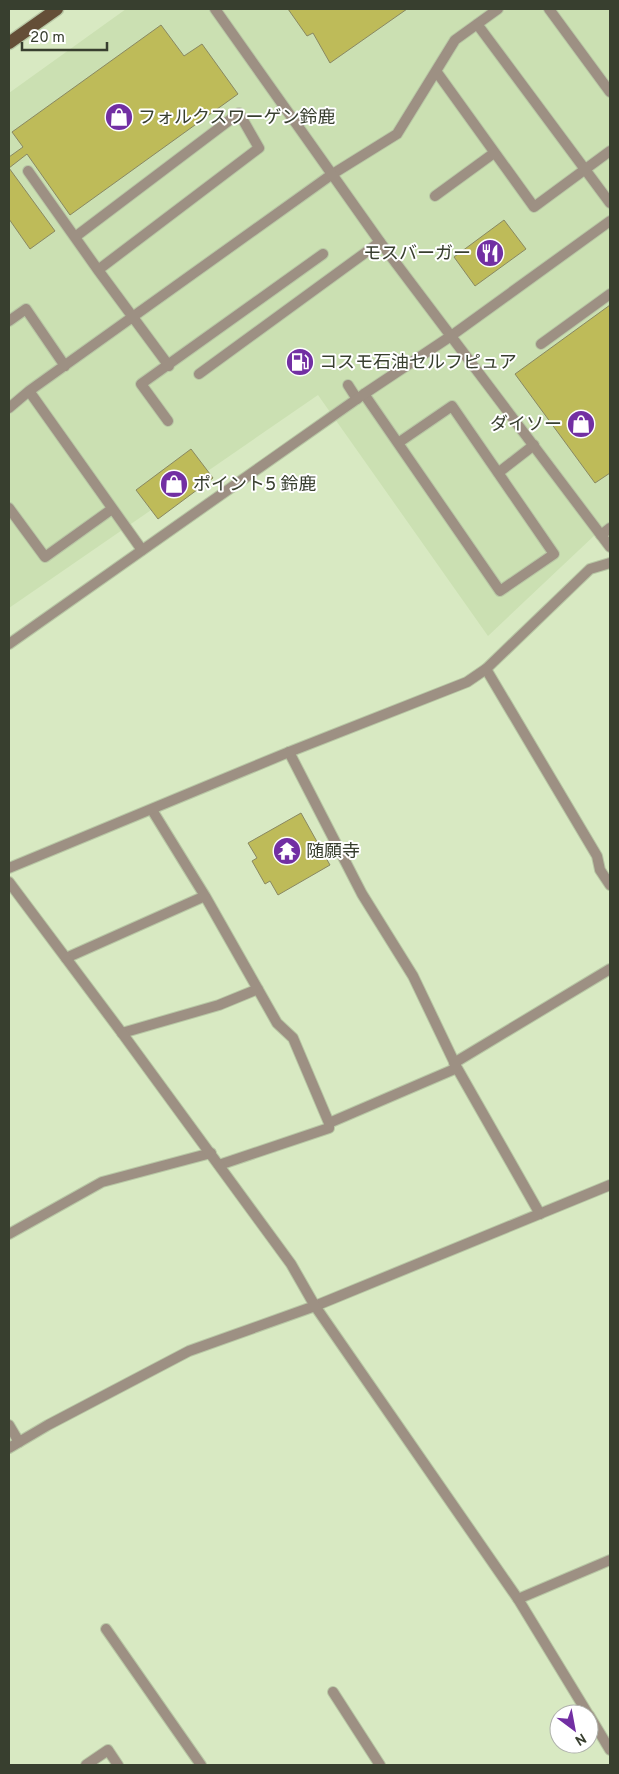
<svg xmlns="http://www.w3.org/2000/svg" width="619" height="1774" font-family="Overpass,'Noto Sans JP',sans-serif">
<rect width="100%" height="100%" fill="#d8e9c2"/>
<path fill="#cbe0b2" d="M126 9H610V523L596 534 488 636 318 395 9 608V93Z"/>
<path fill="#bebb59" stroke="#898862" d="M288 9H407L330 63 313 33 307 36Z
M161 25 184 56 202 44 238 94 70 215 27 154 9 168V157L23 147 12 132Z
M9 168 55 231 30 249 9 219Z
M504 220 526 249 475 286 454 257Z
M610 305V473L595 483 515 374Z
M191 449 213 478 158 519 136 490Z
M301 813 330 865 278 895 270 881 265 884 252 861 257 858 248 843Z"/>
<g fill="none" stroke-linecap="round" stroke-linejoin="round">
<defs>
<path id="service" d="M549 9 610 92
M477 24 610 203
M436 71 534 207 610 151
M28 171 98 270 169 366
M435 196 494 153
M75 237 239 113 259 148 98 270
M9 321 26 309 65 366
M541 344 610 294
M199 374 380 242
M348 385 357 399
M29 391 142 550
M364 394 500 591 554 554 452 406 398 443
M9 408 29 391 331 175 397 134 455 40 498 9
M168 421 141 384 323 254
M498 473 534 445
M9 508 45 557 112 509
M601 535 610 528
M486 669 597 856 600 870 610 885
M289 752 362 894 413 976 457 1068 540 1214
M152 810 205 896 277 1023 293 1038 329 1123
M66 958 205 896
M122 1033 219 1005 258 989
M454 1063 610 969
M219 1165 329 1128V1123L457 1068
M9 1234 102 1182 211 1153
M9 1425 19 1442
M333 1692 380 1765
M86 1765 108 1750 118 1765"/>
<path id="minor" d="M9 868 289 752 467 682 486 669 590 569 610 563
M315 1306 610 1185
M518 1599 610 1560
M106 1629 201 1765"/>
<path id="tertiary" d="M215 9 380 242 610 547
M9 644 364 394 451 336 610 221
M9 882 122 1033 291 1264 315 1306 518 1599 588 1714
M9 1448 48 1425 189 1351 315 1306
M589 1715 610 1750"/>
<path id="primary" d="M9 43 57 9"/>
</defs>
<use href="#service" stroke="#b8c7a5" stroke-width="12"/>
<use href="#minor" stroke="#b8c7a5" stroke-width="12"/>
<use href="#tertiary" stroke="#b8c7a5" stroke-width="12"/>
<use href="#primary" stroke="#b8c7a5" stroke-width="15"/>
<use href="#service" stroke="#9d9083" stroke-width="10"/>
<use href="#minor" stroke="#9d9083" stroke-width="10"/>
<use href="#tertiary" stroke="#9d9083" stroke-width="10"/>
<use href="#primary" stroke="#644e37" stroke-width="12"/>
</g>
<defs>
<symbol id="shop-disc" viewBox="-11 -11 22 22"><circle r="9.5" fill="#722fa3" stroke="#fff"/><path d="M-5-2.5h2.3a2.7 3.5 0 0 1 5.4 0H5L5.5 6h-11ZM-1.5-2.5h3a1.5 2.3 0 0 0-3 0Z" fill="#fff"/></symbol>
<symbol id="restaurant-disc" viewBox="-11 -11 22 22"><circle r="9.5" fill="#722fa3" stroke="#fff"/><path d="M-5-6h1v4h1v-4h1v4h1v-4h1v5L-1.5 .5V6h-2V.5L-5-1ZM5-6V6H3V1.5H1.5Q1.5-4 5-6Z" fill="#fff"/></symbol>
<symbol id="fuel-disc" viewBox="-11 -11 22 22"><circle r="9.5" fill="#722fa3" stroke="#fff"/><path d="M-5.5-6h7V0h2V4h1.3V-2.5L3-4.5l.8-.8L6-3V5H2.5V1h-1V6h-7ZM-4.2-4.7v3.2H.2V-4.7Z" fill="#fff"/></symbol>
<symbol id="temple-disc" viewBox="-11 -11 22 22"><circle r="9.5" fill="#722fa3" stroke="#fff"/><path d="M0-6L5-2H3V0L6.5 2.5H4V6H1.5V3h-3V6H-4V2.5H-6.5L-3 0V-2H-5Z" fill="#fff"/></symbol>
</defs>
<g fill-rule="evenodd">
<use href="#shop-disc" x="103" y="101" width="32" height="32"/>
<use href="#restaurant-disc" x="474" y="237" width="32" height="32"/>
<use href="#fuel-disc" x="284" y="346" width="32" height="32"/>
<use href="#shop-disc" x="565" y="408" width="32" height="32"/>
<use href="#shop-disc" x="158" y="468" width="32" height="32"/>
<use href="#temple-disc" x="271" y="835" width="32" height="32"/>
</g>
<g text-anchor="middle" stroke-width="4" stroke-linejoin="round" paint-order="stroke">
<g font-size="18" fill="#383f2f" stroke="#fff" text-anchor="start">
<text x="138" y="123">フォルクスワーゲン鈴鹿</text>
<text x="471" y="259" text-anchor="end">モスバーガー</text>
<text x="319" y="368">コスモ石油セルフピュア</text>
<text x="562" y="430" text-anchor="end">ダイソー</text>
<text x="193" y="490">ポイント5 鈴鹿</text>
<text x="306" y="857">随願寺</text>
</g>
</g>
<rect width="619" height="1774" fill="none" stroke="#383f2f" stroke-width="20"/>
<g transform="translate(574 1729) rotate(148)"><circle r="24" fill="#ffffff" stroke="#afb2ac"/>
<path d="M0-4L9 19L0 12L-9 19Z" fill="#722fa3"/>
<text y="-8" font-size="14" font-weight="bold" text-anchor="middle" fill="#383f2f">N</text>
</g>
<path d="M22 42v8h85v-8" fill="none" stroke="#383f2f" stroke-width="2.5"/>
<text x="30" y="42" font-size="15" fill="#383f2f" stroke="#ffffff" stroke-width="4" paint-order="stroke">20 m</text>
</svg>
